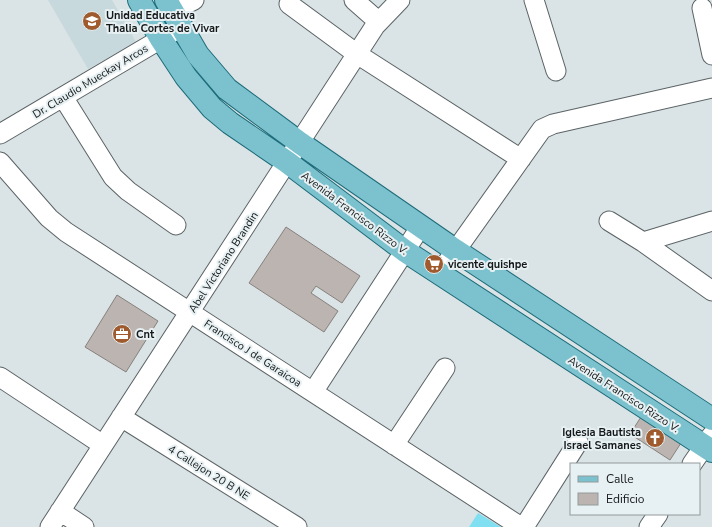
<svg xmlns="http://www.w3.org/2000/svg" width="712" height="527" font-family="'Nunito Sans',sans-serif">
<rect width="100%" height="100%" fill="#dae3e5"/>
<path fill="#c7d9dd" d="M48 0H112L136 42 88 69Z"/>
<path fill="#81dff2" d="M478 513 501 527H469Z"/>
<path fill="#bcb4b0" stroke="#87817d" d="M286 227 360 276 342 303 316 286 311 293 338 311 324 332 249 283Z
M117 295 158 321 126 372 85 347Z
M641 417 681 443 670 460 630 434Z"/>
<g fill="none" stroke-linecap="round" stroke-linejoin="round">
<defs>
<path id="minor" d="M354 0 379 22
M534 0 556 71
M289 4 357 54 521 159
M702 8 712 55
M172 11 194 0
M63 97 113 177 128 191 176 225
M0 134 181 27
M0 162 49 218 66 232 521 527
M609 221 643 242 712 291
M643 242 712 221
M439 274 542 129 553 124 712 88
M0 377 103 445
M313 392 421 226
M121 417 297 527
M394 445 445 368
M692 464 712 435
M60 511 84 527
M50 527 375 26 400 0
M524 527 578 442
M649 527 658 514"/>
<path id="major" d="M139 0 161 39 186 77 212 108 230 123 287 162 405 251 712 451
M166 0 198 55 227 89 300 143 455 250 712 419"/>
</defs>
<use href="#minor" stroke="#5b6365" stroke-width="21"/>
<use href="#major" stroke="#1e6c7a" stroke-width="24"/>
<use href="#minor" stroke="#fff" stroke-width="19"/>
<use href="#major" stroke="#7bc2ce" stroke-width="22"/>
</g>
<defs>
<symbol id="school-disc" viewBox="-11 -11 22 22"><circle r="9.5" fill="#9f5a2d" stroke="#e7f0f2"/><path d="M0-5L7-2L0 1L-7-2ZM-4 1L0 2.5L4 1V4Q0 6-4 4Z" fill="#fff"/></symbol>
<symbol id="supermarket-disc" viewBox="-11 -11 22 22"><circle r="9.5" fill="#9f5a2d" stroke="#e7f0f2"/><path d="M-6-5.5h2.5l.6 2H6L4.5 2H-2.5L-4.4-4H-6ZM-1.5 3.2a1.3 1.3 0 1 0 .1 0ZM3 3.2a1.3 1.3 0 1 0 .1 0Z" fill="#fff"/></symbol>
<symbol id="office-disc" viewBox="-11 -11 22 22"><circle r="9.5" fill="#9f5a2d" stroke="#e7f0f2"/><path d="M-6-3h4V-5.5h4V-3h4V5H-6ZM-1-4.5V-3h2v-1.5ZM-6 0V1H6V0Z" fill="#fff"/></symbol>
<symbol id="church-disc" viewBox="-11 -11 22 22"><circle r="9.5" fill="#9f5a2d" stroke="#e7f0f2"/><path d="M-1.2-6h2.4v3.5h3.3v2.4h-3.3V6h-2.4V-.1h-3.3v-2.4h3.3Z" fill="#fff"/></symbol>
</defs>
<g fill-rule="evenodd">
<use href="#school-disc" x="81" y="10" width="22" height="22"/>
<use href="#supermarket-disc" x="423" y="253" width="22" height="22"/>
<use href="#office-disc" x="111" y="323" width="22" height="22"/>
<use href="#church-disc" x="644" y="427" width="22" height="22"/>
</g>
<g text-anchor="middle" stroke-width="4" stroke-linejoin="round" paint-order="stroke">
<g font-size="11" font-weight="bold" fill="#151819" stroke="#e7f0f2" text-anchor="start">
<text x="106" y="19">Unidad Educativa<tspan x="106" dy="13">Thalia Cortes de Vivar</tspan></text>
<text x="448" y="268">vicente quishpe</text>
<text x="136" y="338">Cnt</text>
<text x="641" y="436" text-anchor="end">Iglesia Bautista<tspan x="641" dy="13">Israel Samanes</tspan></text>
</g>
<g font-size="11" fill="#151819" stroke="#e7f0f2">
<text transform="translate(90 81) rotate(-31)" y="4">Dr. Claudio Mueckay Arcos</text>
<text transform="translate(355 213) rotate(37)" y="4">Avenida Francisco Rizzo V.</text>
<text transform="translate(223 262) rotate(-57)" y="4">Abel Victoriano Brandin</text>
<text transform="translate(253 353) rotate(33)" y="4">Francisco J de Garaicoa</text>
<text transform="translate(624 394) rotate(33)" y="4">Avenida Francisco Rizzo V.</text>
<text transform="translate(209 472) rotate(32)" y="4">4 Callejon 20 B NE</text>
</g>
</g>
<rect x="570" y="463" width="130" height="52" fill="#e7f0f2" stroke="#939a9b"/>
<rect x="578" y="476" width="20" height="6" fill="#7bc2ce" stroke="#939a9b"/>
<text x="606" y="483" font-size="12" fill="#151819">Calle</text>
<rect x="578" y="493" width="20" height="12" fill="#bcb4b0" stroke="#939a9b"/>
<text x="606" y="503" font-size="12" fill="#151819">Edificio</text>
</svg>
